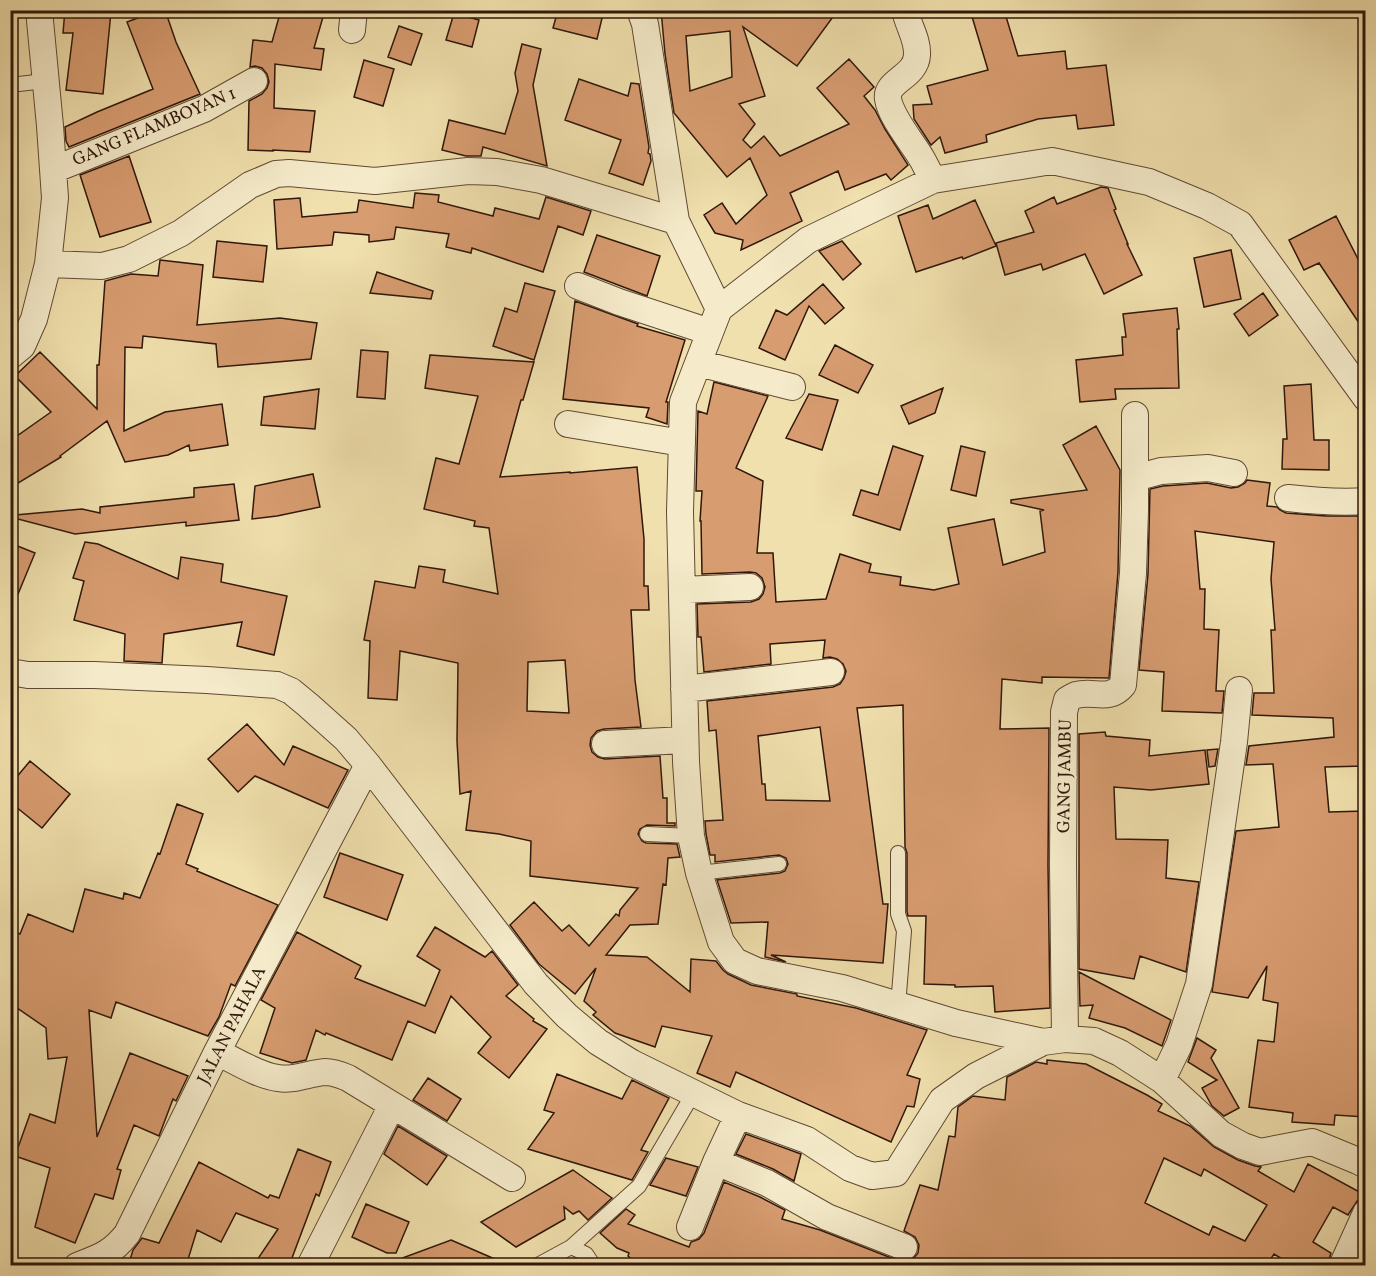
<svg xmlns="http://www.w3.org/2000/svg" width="1376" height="1276" font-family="Vollkorn,serif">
<rect width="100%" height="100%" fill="#f0e0ad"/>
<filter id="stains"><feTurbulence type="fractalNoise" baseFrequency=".00333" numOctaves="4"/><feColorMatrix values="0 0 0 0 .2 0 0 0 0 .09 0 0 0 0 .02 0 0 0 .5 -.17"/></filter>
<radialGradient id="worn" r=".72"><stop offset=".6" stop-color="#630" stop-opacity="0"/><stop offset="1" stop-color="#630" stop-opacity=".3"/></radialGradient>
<path fill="#d79c70" stroke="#30170b" stroke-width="1.5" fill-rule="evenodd" d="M65 10H93L111 12 103 94 66 90 73 33H63Z
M159 10H165L176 42 200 94 69 147 66 141 65 127 97 112 153 89 127 22Z
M281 10H325L314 48 324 49 321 70 275 64 274 108 315 111 310 152 273 150V151L248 150 249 101 262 94 267 88 269 82 267 74 262 68 255 66 250 67 253 40 272 42Z
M558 10H604L597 39 553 28Z
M661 10H838L797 66 743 27 765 96 739 104 755 124 743 140 751 148 764 136 780 156 849 124 817 88 849 59 874 87 864 96 875 110 885 129 908 165 891 180 886 174 845 190 838 171 790 193 802 221 741 250 743 240 715 233 704 215 722 203 736 224 767 195 750 158 727 177 674 113 665 54ZM730 31 732 77 690 91 686 36Z
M970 10H1004L1018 56 1065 51 1067 69 1106 65 1114 125 1078 129 1076 115 1038 119 986 135 987 142 945 153 940 137 931 145 914 119 913 105 932 104 927 86 988 70Z
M454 13 479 20 472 47 446 40Z
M399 26 422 34 411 65 388 57Z
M522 44 541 49 533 85 547 166 483 147 481 156H466L442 150 449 120 505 134 518 91 515 73Z
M364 60 394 69 383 106 354 97Z
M579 79 628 96 631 83 639 84 649 147 648 153 650 154 651 161 643 185 609 173 621 140 565 120Z
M129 156 151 222 100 237 80 175Z
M1101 187 1108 188 1116 209 1114 210 1128 244H1127L1142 275 1104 294 1085 254 1043 270 1041 264 1005 275 996 243 1034 232 1025 211 1054 197 1057 204Z
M415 193 439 195 438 202 493 216 495 208 539 219 546 197 591 211 583 235 558 226 543 272 472 248 471 253 446 247 449 234 396 227 394 239 369 242V235L334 232 332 245 277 249 274 200 300 198 302 217 357 212 359 200 413 208Z
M975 200 996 246 963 259 962 257 916 272 898 216 928 205 933 219Z
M1336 216 1358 259 1365 254V332L1319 263 1304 270 1289 240Z
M597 235 660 256 647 296 584 272Z
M217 241 267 246 263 282 213 277Z
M842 241 861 264 843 280 819 251Z
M1231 250 1241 299 1204 307 1194 258Z
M160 260 203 265 197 325 280 318 317 323 311 359 218 367 216 344 143 336 142 348 125 347 124 431 165 412 222 404 228 445 190 451 189 445 168 455 125 462 107 421 60 456 61 457 10 488V441L51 412 15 376 40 352 97 409V365H99L105 281 131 274 158 276Z
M377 272 433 291 431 299 370 293Z
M525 283 555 291 534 360 493 346 505 308 517 312Z
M823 284 844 308 825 324 809 306 785 360 759 348 776 310 787 315Z
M1263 293 1278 315 1249 336 1234 314Z
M575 301 638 324 637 326 685 340 666 402H668L667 424 646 417 649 408 563 399Z
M1177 308 1179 329H1177L1179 388 1115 389 1116 399 1080 402 1076 360 1123 355 1122 337H1126L1123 314Z
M835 345 873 365 858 393 819 375Z
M361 350 388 352 385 399 357 397Z
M430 355 534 362 523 400H521L500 477 570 472V473L637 467 644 539V586H648L649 610H631L635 680 641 727 604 729 597 731 591 738 590 745 592 752 598 757 605 759 660 756 663 798H667V823H675V826L647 825 640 829 638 834 642 841 646 843 677 844 680 857 668 858 666 885 663 884 658 924 630 925 606 955 647 957 690 992 691 959 716 961 723 970 728 974 751 985 797 994V996L856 1008 927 1030 907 1075 920 1079 914 1107 907 1106 891 1142 736 1072 730 1087 697 1073 712 1036 662 1026 655 1047 615 1033 593 1015 596 1012 584 1001 596 968 575 994 539 964 510 925 534 902 562 931 569 925 589 946 616 914 619 916 620 910 638 888 530 876 531 841 499 834 466 830 471 791 460 794 457 741 458 663 400 651 397 700 368 698 370 641 364 640 375 581 415 588 419 566 445 570 443 582 498 594 489 528 474 526 475 521 424 509 436 458 459 464 478 396 425 388ZM565 660 569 713 527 711 528 662Z
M714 382 768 396 736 468 763 481 757 553H773L776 602 826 599 840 554 871 564 869 572 901 577 900 585 934 590 959 584 948 528 994 519 1003 565 1045 552 1040 511 1044 510 1011 503V500L1087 490 1063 445 1096 426 1120 470 1118 572 1109 678 1042 677V683L1002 679 1000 729 1049 728 1048 865 1050 1008 995 1012 993 986 955 987V985L924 984 926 916H908L907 912V853L905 847 903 705 857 708 883 904H888L883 963 771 955 786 962 765 957 768 922 731 923 717 880 780 873 785 871 788 864 786 858 779 855 715 862V855H710L706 834 705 821 723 820 716 730 709 731 707 701 833 687 840 684 844 678 846 671 843 664 837 659 830 657 823 658 825 640 770 644 771 664 704 672 701 637H698L697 604 751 602 759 599 763 594 765 587 762 578 756 573 750 572 702 574 701 521H700L702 491H696L698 411 707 414ZM820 727 830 801 766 800 765 784H762L758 736Z
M1311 384 1314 440H1329V470L1282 469 1283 439H1287L1284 386Z
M943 388 935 413 909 424 901 406Z
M319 389 315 429 261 425 264 397Z
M809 394 838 400 822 450 786 438Z
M893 446 923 456 900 530 853 515 861 490 878 495Z
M961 446 985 452 976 496 951 490Z
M313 474 320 507 277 516 252 519 255 486Z
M1247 480 1270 483 1267 506 1277 507 1280 510 1286 513 1326 516H1365V766L1325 767 1329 812 1365 811V1117L1335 1115 1334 1125 1292 1122 1293 1113 1249 1107 1258 1040 1274 1042 1278 1003 1263 1000 1267 966 1248 998 1212 992 1236 831 1279 827 1273 764 1246 765 1249 746 1334 737 1333 718 1252 715 1254 693H1274L1271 630H1275L1271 579 1274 542 1195 531 1200 589H1205L1204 629 1219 630 1216 691H1224L1222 713 1162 711 1164 672 1139 670 1148 574 1150 489 1163 486 1207 483 1231 488 1238 487 1245 483Z
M234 484 239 520 186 526V522L75 534 14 518 15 515 82 509 100 513V507L194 497V488Z
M85 542 98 544 178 579 181 557 223 564 221 582 287 596 274 655 237 646 242 622 164 634 162 663 124 661 125 634 74 620 84 581 73 578Z
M10 543 35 553 11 611H10Z
M247 724 284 765 293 746 348 770 328 808 255 776 238 792 208 759Z
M1105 732 1106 736 1150 740 1149 756 1205 750 1209 784 1151 790 1114 787 1116 839 1168 840 1166 878 1199 882 1186 972 1140 956 1134 979 1079 969V734Z
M1218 749 1215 766 1209 767 1207 750Z
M30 761 70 794 42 828 10 802V785Z
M177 804 203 814 186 864 198 869 197 871 278 905 235 986 231 984 219 1017 208 1036 116 1002 111 1018 89 1010 97 1137 130 1053 188 1076 176 1101 173 1099 159 1136 134 1125 117 1169 121 1170 113 1199 95 1194 75 1243 35 1227 50 1168 15 1156 30 1114 55 1123 67 1057 48 1059 46 1028 10 1003V930L20 934 28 914 73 932 85 889 123 899 124 893 140 898 158 853 160 854Z
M340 853 403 875 387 920 324 897Z
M435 927 485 957 492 951 518 985 506 996 534 1019 533 1021 547 1029 509 1078 478 1053 491 1037 451 996 435 1033 408 1021 392 1060 326 1033 325 1035 316 1030 306 1060 292 1063 260 1053 275 1008 261 1000 297 932 361 966 355 978 425 1006 440 970 417 956Z
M1079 972 1171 1020 1162 1046 1125 1028 1089 1018 1093 1005 1080 1006Z
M1197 1038 1216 1050 1211 1058 1239 1108 1224 1116 1212 1106 1202 1088 1217 1080 1188 1062Z
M1047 1060 1086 1064 1147 1095 1162 1104 1158 1111 1190 1126 1214 1147 1238 1160 1255 1166 1261 1167 1258 1171 1294 1192 1308 1164 1365 1195V1198L1357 1201 1348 1215 1333 1207 1313 1242 1331 1253 1327 1266H1294L1274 1254 1266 1266H640L628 1256 629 1253 617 1248 600 1233 626 1209 635 1215 628 1224 689 1247 691 1242 699 1239 704 1233 724 1182 760 1197 785 1210 782 1219 820 1230 899 1261 907 1262 913 1259 918 1253 919 1245 915 1237 904 1231 920 1185 938 1190 949 1136 955 1137 958 1107 973 1096 1005 1100 1007 1077 1036 1062 1047 1064ZM1164 1158 1201 1176 1204 1169 1267 1205 1245 1241 1213 1226 1209 1235 1145 1203Z
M557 1074 622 1099 632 1080 669 1098 641 1150 648 1152 632 1180 528 1149 554 1113 544 1110Z
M428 1078 461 1099 447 1121 413 1100Z
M398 1126 447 1156 427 1185 384 1154Z
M746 1134 801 1154 794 1181 773 1169 736 1154Z
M298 1149 331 1162 319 1196 316 1194 289 1266H253L278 1229 236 1213 221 1242 197 1230 186 1266H128L133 1250 142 1238 159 1243 199 1162 268 1198 270 1195 279 1198Z
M666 1158 698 1167 686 1196 650 1185Z
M573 1170 612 1198 588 1220 579 1211 573 1214 564 1207 565 1219 516 1247 481 1222Z
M366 1204 409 1222 396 1253H387L352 1237Z
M451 1240 511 1266H390L389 1263Z"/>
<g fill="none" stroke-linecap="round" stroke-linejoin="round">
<defs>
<path id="lane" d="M10 85 45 81
M647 834 691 836
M699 873 779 864
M898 1006 904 931 898 914V853
M571 1247 586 1254 594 1266
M536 1266 571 1247 639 1186 693 1094"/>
<path id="street" d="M640 10 645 24 676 221 719 309
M905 10C908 26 918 39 917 55 916 77 885 81 888 99 891 118 913 143 922 159 926 166 929 173 933 180
M352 30 354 10
M53 170 204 109 254 81
M48 264 102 266 129 259 181 233 250 185 276 174 289 173 375 181 468 171 497 172 541 180 676 221
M578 286 619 302 710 332
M10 356 22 346 34 319 48 264 55 198 50 126 39 10
M698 363 792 387
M568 424 682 443
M1135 478 1161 471 1208 468 1234 473
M1288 498C1315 501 1339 503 1366 501
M682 590 750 587
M10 672 28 675H94L207 680 277 685 291 691 308 705 346 739 368 765 536 984 567 1016 598 1042 632 1063 738 1115 807 1140 850 1168 872 1176 896 1173 942 1100 976 1076 1043 1042 1065 1039 1094 1041 1120 1053 1162 1080 1221 1134 1243 1146 1260 1152 1312 1142 1358 1161 1366 1165
M684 689 831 672
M605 744 685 740
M1065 1039 1063 865 1064 712 1067 700C1070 698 1073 696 1076 695 1094 690 1109 702 1123 685L1133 573 1135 510V415
M1043 1042 956 1023 842 988 757 971 735 961 721 942 699 873 691 836 686 762 680 512 683 402 719 309 808 240 933 180 1052 161 1149 182 1207 206 1240 224 1366 398
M217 1052C234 1060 259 1076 278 1078 294 1081 309 1073 325 1072 333 1072 341 1075 348 1078L512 1178
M1162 1080 1179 1045 1199 984 1234 742 1239 690
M716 1162 767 1183 827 1217 904 1247
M690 1227 716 1162 738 1115
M77 1266C100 1257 111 1254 127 1234L217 1052 368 765
M310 1266 392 1105
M1342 1266 1366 1213"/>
</defs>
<use href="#lane" stroke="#604934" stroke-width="16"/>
<use href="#street" stroke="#604934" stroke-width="28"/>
<use href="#lane" stroke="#f5ebca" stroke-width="14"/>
<use href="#street" stroke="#f5ebca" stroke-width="26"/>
</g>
<g text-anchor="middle" stroke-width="4.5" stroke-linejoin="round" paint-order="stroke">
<g font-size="18" fill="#30170b" stroke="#f5ebca">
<text transform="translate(154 126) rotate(-23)" y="6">GANG FLAMBOYAN 1</text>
<text transform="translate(1064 776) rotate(-89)" y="6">GANG JAMBU</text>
<text transform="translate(231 1025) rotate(-63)" y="6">JALAN PAHALA</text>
</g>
</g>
<rect width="1376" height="1276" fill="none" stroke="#f0e0ad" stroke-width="36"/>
<rect x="12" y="12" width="1352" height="1252" fill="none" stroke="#30170b" stroke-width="3"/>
<rect x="18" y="18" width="1340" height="1240" fill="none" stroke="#30170b" stroke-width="1.5"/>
<rect width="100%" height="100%" filter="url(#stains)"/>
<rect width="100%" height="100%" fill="url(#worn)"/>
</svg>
